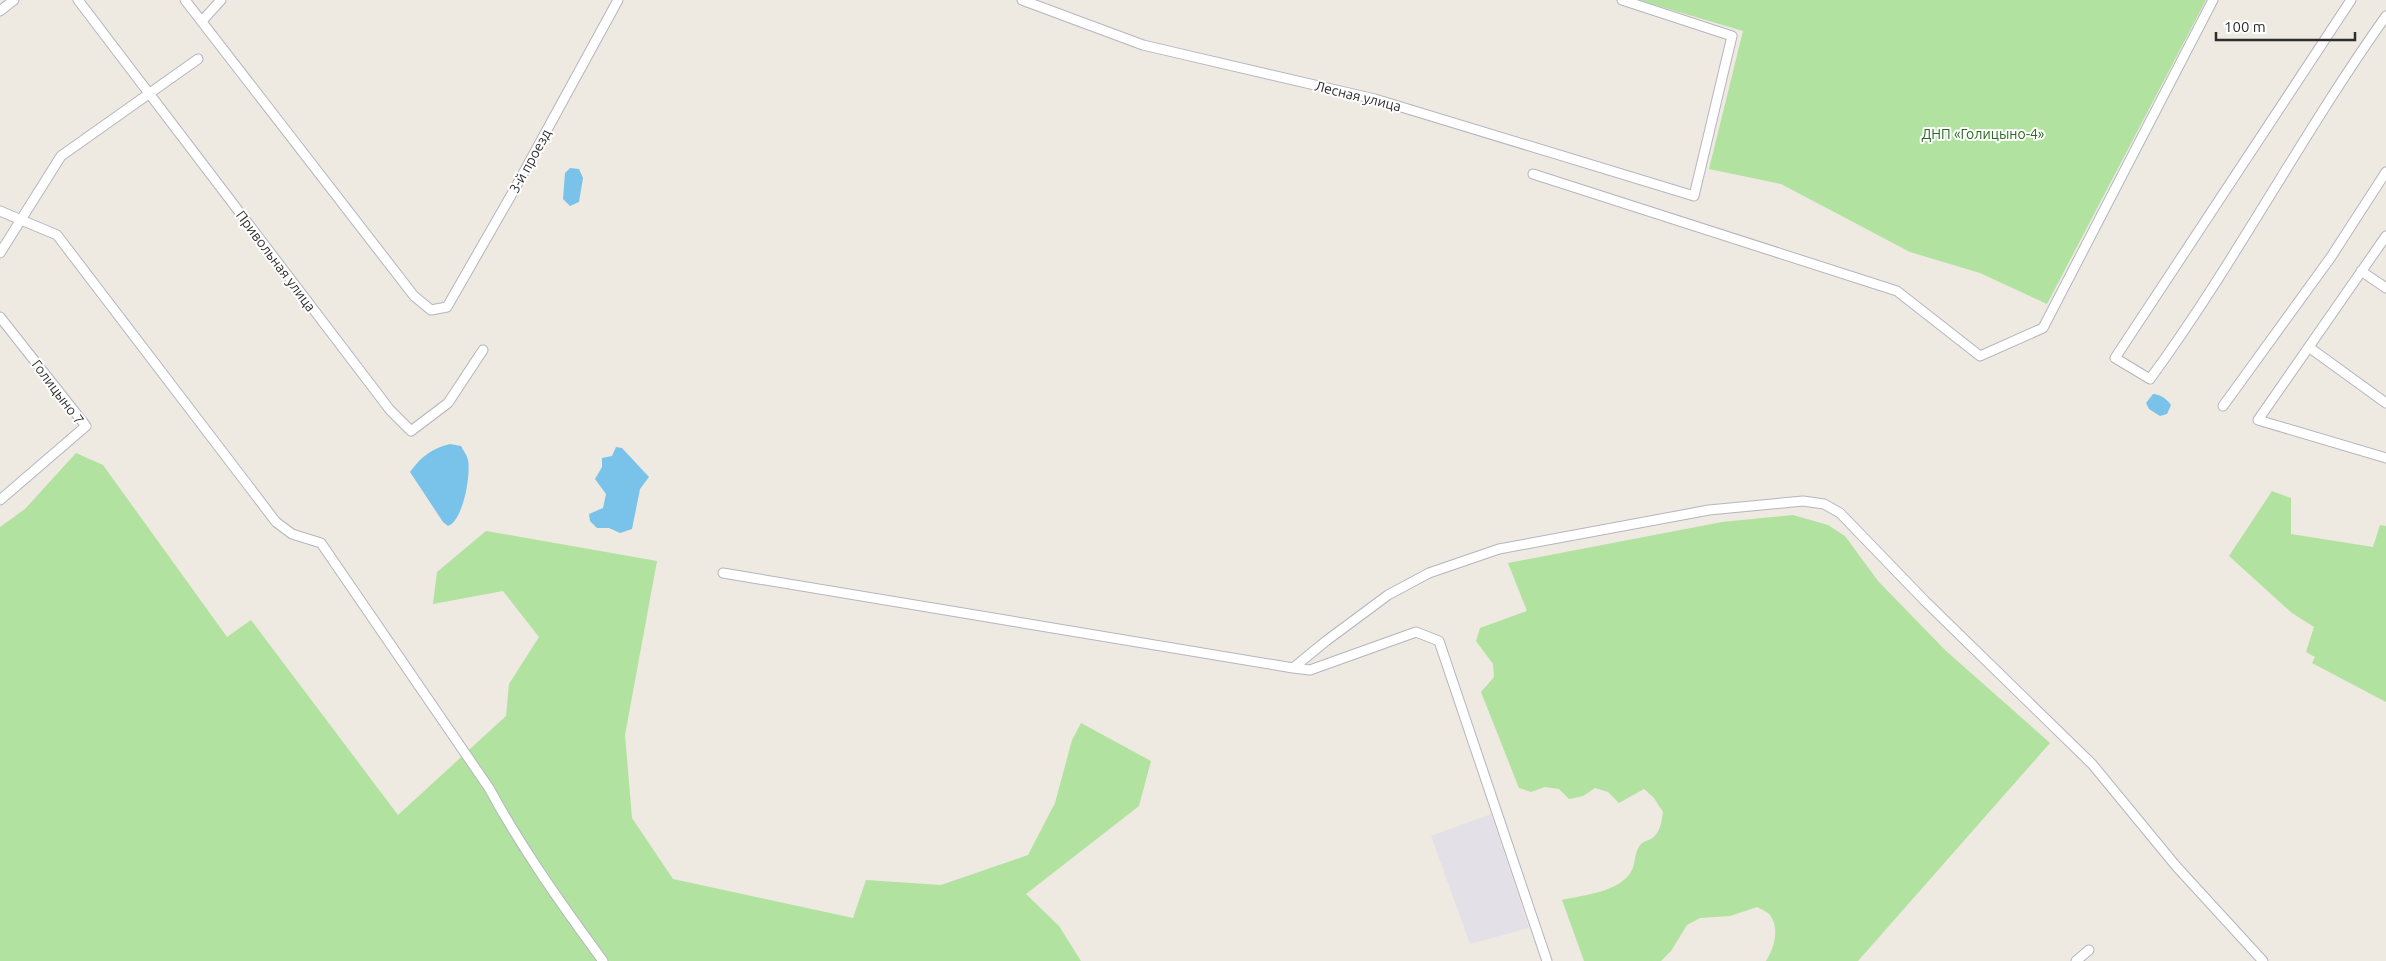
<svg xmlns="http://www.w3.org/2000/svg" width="2386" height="961" font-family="Ubuntu,sans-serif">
<rect width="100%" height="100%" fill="#eee9e1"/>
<path fill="#e3e1e7" d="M1491 814 1529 928 1470 944 1431 836Z"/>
<path fill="#b1e2a0" d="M1638 0H2206L2047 304 1980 273 1910 252 1781 184 1709 169 1743 31Z
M76 453 103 465 227 637 251 620 398 815 506 716 509 684 539 637 503 591 433 604 437 572 486 531 657 561 625 735 632 818 673 879 853 918 866 880 941 885 1028 855 1055 803 1072 740 1081 723 1151 761 1139 806 1026 894 1059 926 1081 961H0V527L25 509Z
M2272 491 2291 498V534L2373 547 2380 525 2386 526V702L2312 663 2315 657 2306 652 2314 627 2292 613 2229 556Z
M1793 515 1828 525 1845 536 1878 581 1945 650 2050 743 1858 961H1766C1774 949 1780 929 1770 915 1768 912 1761 909 1757 907L1730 916 1700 918 1687 925 1671 951 1661 961H1584L1562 900C1584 895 1621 892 1632 870 1636 862 1634 852 1641 844 1643 842 1648 840 1651 839 1660 834 1662 821 1663 812L1654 798 1644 789 1619 803 1608 792 1595 788 1583 796 1569 799 1559 789 1545 787 1531 792 1519 788 1481 692 1494 677 1493 664 1476 641 1480 628 1527 611 1508 563 1722 522Z"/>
<path fill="#79c3eb" d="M570 168 579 169 583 178 579 202 570 206 563 199 565 173Z
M2153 394C2160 394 2167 399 2171 405L2167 414 2160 416 2149 409 2146 403Z
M450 444 461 446C463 450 467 455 468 460 471 475 463 521 448 526L443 522 410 472C421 457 432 448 450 444Z
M616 447 622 448 649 477 640 489 632 529 620 533 609 528H597L590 521 589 514 603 508 606 494 595 479 602 467V458L612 456Z"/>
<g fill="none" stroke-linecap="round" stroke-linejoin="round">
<defs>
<path id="street" d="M78 0 390 410 411 431 448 403 483 350
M185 0 414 296 431 310 447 307 513 192 618 0
M1022 0 1143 45 1375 99 1694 196 1732 36 1622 0
M2351 0 2115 358 2150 379C2235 263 2302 134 2386 16
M0 11 14 0
M202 21 221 0
M1533 174 1897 291 1980 356 2043 328 2213 0
M0 211 57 235 276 522 292 534 321 543 489 788C522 849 562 905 603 961
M2386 236 2258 420 2386 458
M0 253 61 156 198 59
M2361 271 2386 288
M0 317 86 426 0 500
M2310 348 2386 403
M2223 406 2331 257 2386 172
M723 573 1293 668 1326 641 1388 595 1429 573 1499 549 1709 510 1803 501 1824 504 1840 513 1925 601 2092 764 2176 866 2263 961
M1293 668 1310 670 1416 632 1439 641 1547 961
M2076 961 2089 950"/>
</defs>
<use href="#street" stroke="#b4b5c0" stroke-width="11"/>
<use href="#street" stroke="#fff" stroke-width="9"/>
</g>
<g text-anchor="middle" stroke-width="4" stroke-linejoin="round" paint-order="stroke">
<g font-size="14" fill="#2d2d2d" stroke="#fff">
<text transform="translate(1358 96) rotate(14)" y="5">Лесная улица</text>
<text transform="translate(530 161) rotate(-61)" y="5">3-й проезд</text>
<text transform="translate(276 261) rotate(53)" y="5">Привольная улица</text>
<text transform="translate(58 392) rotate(53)" y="5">Голицыно 7</text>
</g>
<g font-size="14" fill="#276a1e" stroke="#fff">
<text x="1983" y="139">ДНП «Голицыно-4»</text>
</g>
</g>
<path d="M2216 32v8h139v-8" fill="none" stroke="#2d2d2d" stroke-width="2.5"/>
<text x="2224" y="32" font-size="15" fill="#2d2d2d" stroke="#ffffff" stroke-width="4" paint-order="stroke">100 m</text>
</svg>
